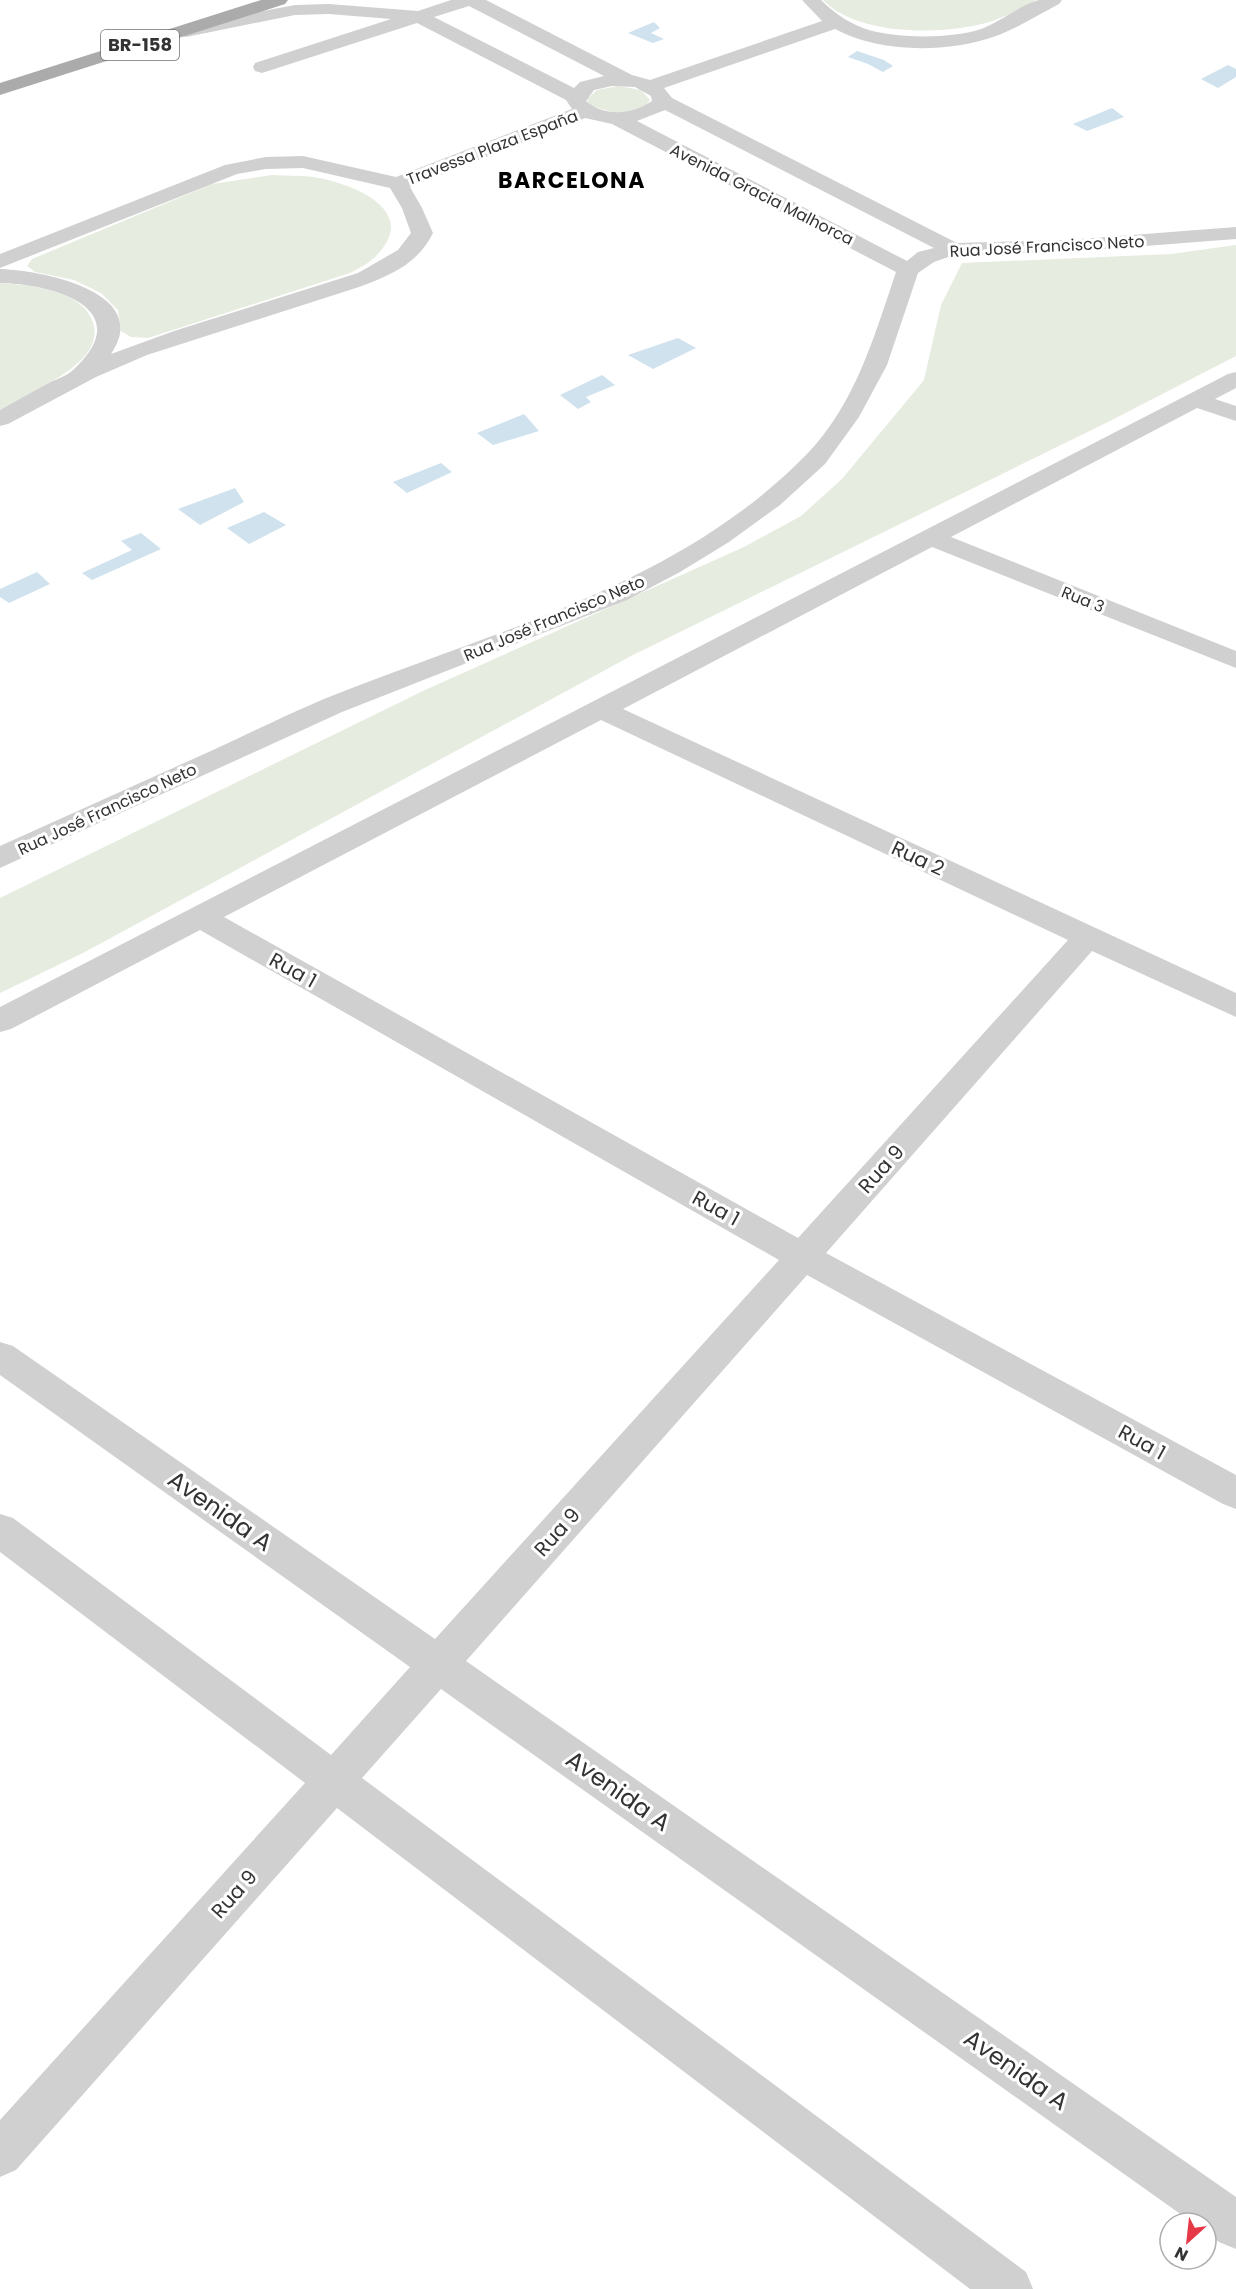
<svg xmlns="http://www.w3.org/2000/svg" width="1236" height="2289" font-family="Poppins,sans-serif">
<rect width="100%" height="100%" fill="#fff"/>
<path fill="#e6ecdf" d="M823 0H1037C1021 8 1003 18 986 23 941 35 858 36 823 0Z
M619 86 641 90 650 100C638 121 606 112 589 104L587 99 597 90Z
M272 175C286 176 300 175 314 177 350 183 421 209 377 255 370 263 359 268 350 273L148 338 131 337 121 331 118 310 101 293 74 280 35 272 27 266 32 259 212 184Z
M1236 245V356L1110 421 631 656 83 953 0 993V898L425 690 744 547 801 516 842 479 924 380 941 305 962 263 1171 254Z
M0 283C29 285 87 290 94 326 97 340 89 353 79 362 57 382 26 395 0 410Z"/>
<path fill="#cfe2ee" d="M654 22 660 28 651 33 664 39 653 43 628 33Z
M857 51 884 60 893 66 883 72 868 64 848 57Z
M1228 65 1236 69V77L1218 88 1201 79Z
M1112 108 1124 117 1087 131 1073 124Z
M678 338 696 348 653 369 628 355Z
M602 375 615 385 586 397 591 402 578 409 560 395Z
M524 414 539 431 493 445 477 433Z
M441 463 452 472 407 493 393 482Z
M235 488 244 502 200 525 178 509Z
M264 512 286 525 249 544 227 528Z
M141 533 161 549 92 580 82 573 132 550 121 541Z
M37 572 50 584 9 603 0 597V589Z"/>
<g fill="none" stroke-linecap="round" stroke-linejoin="round">
<path fill="#d0d0d0" fill-rule="evenodd" d="M451 0H486L632 75 650 80 822 21 802 0H821C833 12 847 22 863 28 892 39 952 39 981 29 1000 22 1022 4 1039 0 1046 0 1055 0 1062 0L1059 4C1038 15 1016 29 993 37 947 53 878 53 835 29L664 88 672 98 957 243 1067 240 1236 227V239L1067 252 954 255 934 262 918 273 887 365 859 417 825 464 780 505 729 542 680 572 627 600 342 712 0 868V846C71 814 142 782 213 750 250 733 286 715 324 699 490 632 677 587 806 455 855 405 874 337 896 272L612 124 585 118 410 187 422 208 433 233C418 264 389 276 359 287L147 355 96 377 8 424 0 426V410C16 401 32 392 49 383 56 379 67 376 73 370 140 308 52 284 0 283V269C39 270 154 291 111 354L174 331 358 273 398 250 411 233 402 208 390 188 303 168 266 169 237 174 0 268V254L225 165 266 157 303 156 396 177 572 109 566 100 417 23 262 73 255 71 253 67 255 63 391 19 329 14 295 15 186 37 179 35 177 31 179 27 295 5 329 4 418 11ZM469 6 604 76 580 82 574 88 434 17ZM612 86 635 87 651 96 652 101C632 115 605 117 586 101L594 90ZM665 110 934 248 918 252 907 261 637 121Z
M1236 372V388L1215 399 1236 406V421L1197 408 951 537 1236 651V668L932 547 623 709 1236 993V1017L1092 951 826 1253 1236 1475V1509L1223 1504 807 1275 466 1661 1236 2197V2249L1219 2242 1206 2232V2223H1193L441 1689 362 1778 1026 2272 1033 2289H970L337 1808 16 2170 0 2177V2120L305 1783 0 1552V1514L13 1518 331 1755 410 1667 0 1375V1342L13 1346 435 1639 779 1260 200 930 11 1029 0 1032V1007L1228 374ZM601 720 1068 940 798 1238 224 917Z"/>
<path fill="#ababab" fill-rule="evenodd" d="M261 0H288L285 4 0 95V83Z"/>
</g>
<g text-anchor="middle" stroke-width="6" stroke-linejoin="round" paint-order="stroke">
<g font-size="16" fill="#333" stroke="#fff">
<text transform="translate(492 147) rotate(-21)" y="6">Travessa Plaza España</text>
<text transform="translate(762 194) rotate(27)" y="6">Avenida Gracia Malhorca</text>
<text transform="translate(1047 246) rotate(-3)" y="6">Rua José Francisco Neto</text>
<text transform="translate(1083 599) rotate(22)" y="6">Rua 3</text>
<text transform="translate(554 618) rotate(-23)" y="6">Rua José Francisco Neto</text>
<text transform="translate(107 809) rotate(-25)" y="6">Rua José Francisco Neto</text>
</g>
<rect fill="#fff" stroke="#707070" stroke-width="1.5" x="101" y="30" width="78" height="30" rx="4.5"/>
<g font-size="18" font-weight="bold" fill="#333">
<text x="140" y="51">BR-158</text>
</g>
<g font-size="20" fill="#333" stroke="#fff">
<text transform="translate(918 858) rotate(25)" y="7">Rua 2</text>
<text transform="translate(293 970) rotate(29)" y="7">Rua 1</text>
<text transform="translate(881 1169) rotate(-48)" y="7">Rua 9</text>
<text transform="translate(716 1208) rotate(29)" y="7">Rua 1</text>
<text transform="translate(1142 1442) rotate(29)" y="7">Rua 1</text>
<text transform="translate(557 1532) rotate(-48)" y="7">Rua 9</text>
<text transform="translate(234 1894) rotate(-48)" y="7">Rua 9</text>
</g>
<g font-size="22" font-weight="bold" letter-spacing="1.5" fill="#000" stroke="#fff">
<text x="572" y="188">BARCELONA</text>
</g>
<g font-size="24" fill="#333" stroke="#fff">
<text transform="translate(220 1511) rotate(35)" y="8">Avenida A</text>
<text transform="translate(618 1791) rotate(35)" y="8">Avenida A</text>
<text transform="translate(1016 2070) rotate(35)" y="8">Avenida A</text>
</g>
</g>
<g transform="translate(1188 2241) rotate(207)"><circle r="28" fill="#ffffff" stroke="#adadad" stroke-width="1.5"/>
<path d="M0-4.5L10 22L0 15L-10 22Z" fill="#e63946"/>
<text y="-9" font-size="16" font-weight="bold" text-anchor="middle" fill="#333333">N</text>
</g>
</svg>
